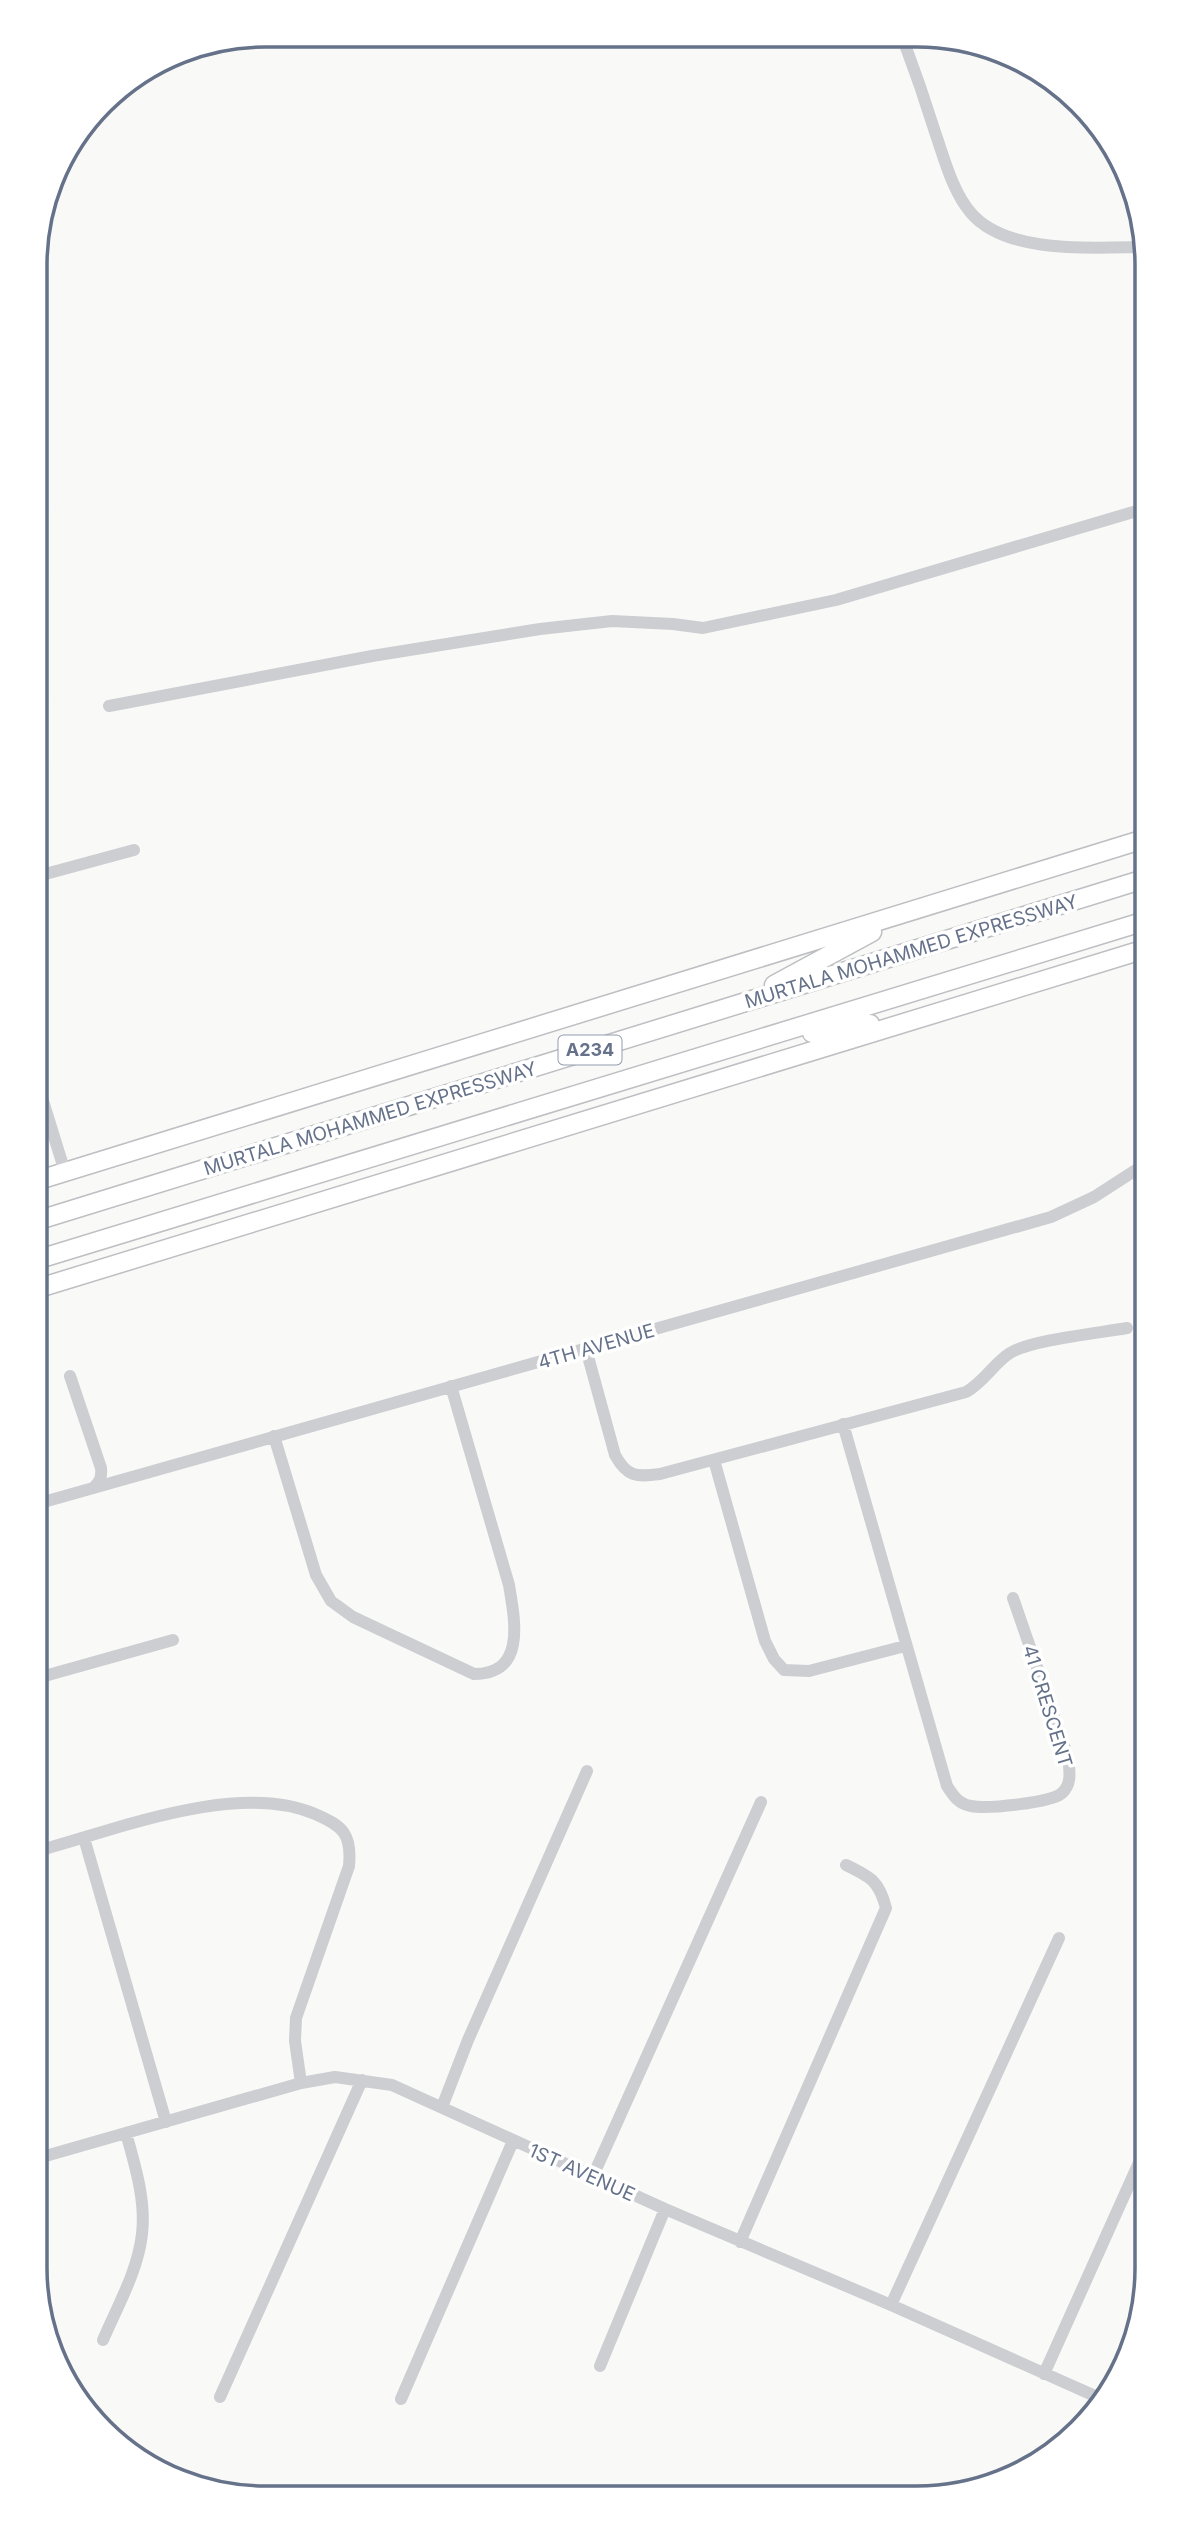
<svg xmlns="http://www.w3.org/2000/svg" width="1182" height="2533" font-family="Inter,sans-serif">
<rect width="100%" height="100%" fill="#f9f9f7"/>
<g fill="none" stroke-linecap="round" stroke-linejoin="round">
<defs>
<path id="highway" d="M774 985 872 932
M812 1033 870 1024
M39 1180 1141 840
M39 1220 1141 880
M39 1259 1142 922
M39 1288 1142 950"/>
</defs>
<use href="#highway" stroke="#bdbfc3" stroke-width="21"/>
<path stroke="#ccced2" stroke-width="12" d="M903 39C915 71 926 103 936 135 945 161 953 192 971 213 1006 254 1091 248 1139 247
M109 706 372 656 540 629 612 621 673 624 703 628 836 600 1140 510
M38 876 134 850
M39 1088 65 1172
M586 1349 615 1455C627 1477 636 1477 660 1474L966 1392C984 1382 994 1363 1010 1353 1031 1340 1099 1333 1127 1328
M70 1376 101 1468C102 1477 100 1482 93 1488
M843 1424 947 1786C953 1795 958 1804 971 1806 986 1809 1051 1803 1062 1793 1073 1783 1069 1769 1068 1757L1013 1598
M274 1436 316 1575 331 1601 353 1617 474 1674C526 1674 515 1621 509 1585L451 1386
M714 1460 765 1641 774 1659 784 1670 809 1671 905 1646
M40 1503 1051 1217 1094 1197 1142 1166
M41 1677 173 1640
M84 1838 166 2122
M41 1850C119 1829 237 1781 315 1814 343 1826 352 1834 349 1866L296 2018 295 2041 301 2083
M442 2107 468 2040 587 1771
M42 2157 301 2083 335 2077 392 2085 665 2209 891 2305 1104 2400
M593 2176 761 1802
M740 2242 886 1908C879 1881 871 1877 846 1865
M891 2305 1059 1938
M103 2340C117 2307 138 2271 142 2234 146 2200 135 2166 126 2133
M600 2366 665 2209
M1044 2374 1146 2147
M220 2397 362 2080
M401 2399 513 2141"/>
<use href="#highway" stroke="#fff" stroke-width="18"/>
</g>
<g text-anchor="middle" stroke-width="7" stroke-linejoin="round" paint-order="stroke">
<rect fill="#fff" stroke="#939cad" stroke-width="2" x="558.5" y="1035.5" width="63" height="29" rx="5"/>
<g font-size="18" font-weight="bold" fill="#65728a">
<text x="590" y="1056">A234</text>
</g>
<g font-size="19" fill="#65728a" stroke="#fff">
<text transform="translate(911 951) rotate(-17)" y="7">MURTALA MOHAMMED EXPRESSWAY</text>
<text transform="translate(370 1118) rotate(-17)" y="7">MURTALA MOHAMMED EXPRESSWAY</text>
<text transform="translate(596 1346) rotate(-16)" y="7">4TH AVENUE</text>
<text transform="translate(1048 1706) rotate(73)" y="7">41 CRESCENT</text>
<text transform="translate(582 2172) rotate(24)" y="7">1ST AVENUE</text>
</g>
</g>
<path d="M0 0H1182V2533H0ZM265 47H917A218 218 0 0 1 1135 265V2268A218 218 0 0 1 917 2486H265A218 218 0 0 1 47 2268V265A218 218 0 0 1 265 47Z" fill="#fff" fill-rule="evenodd"/>
<path fill="none" stroke="#65728a" stroke-width="3.5" d="M265 47H917A218 218 0 0 1 1135 265V2268A218 218 0 0 1 917 2486H265A218 218 0 0 1 47 2268V265A218 218 0 0 1 265 47Z"/>
</svg>
